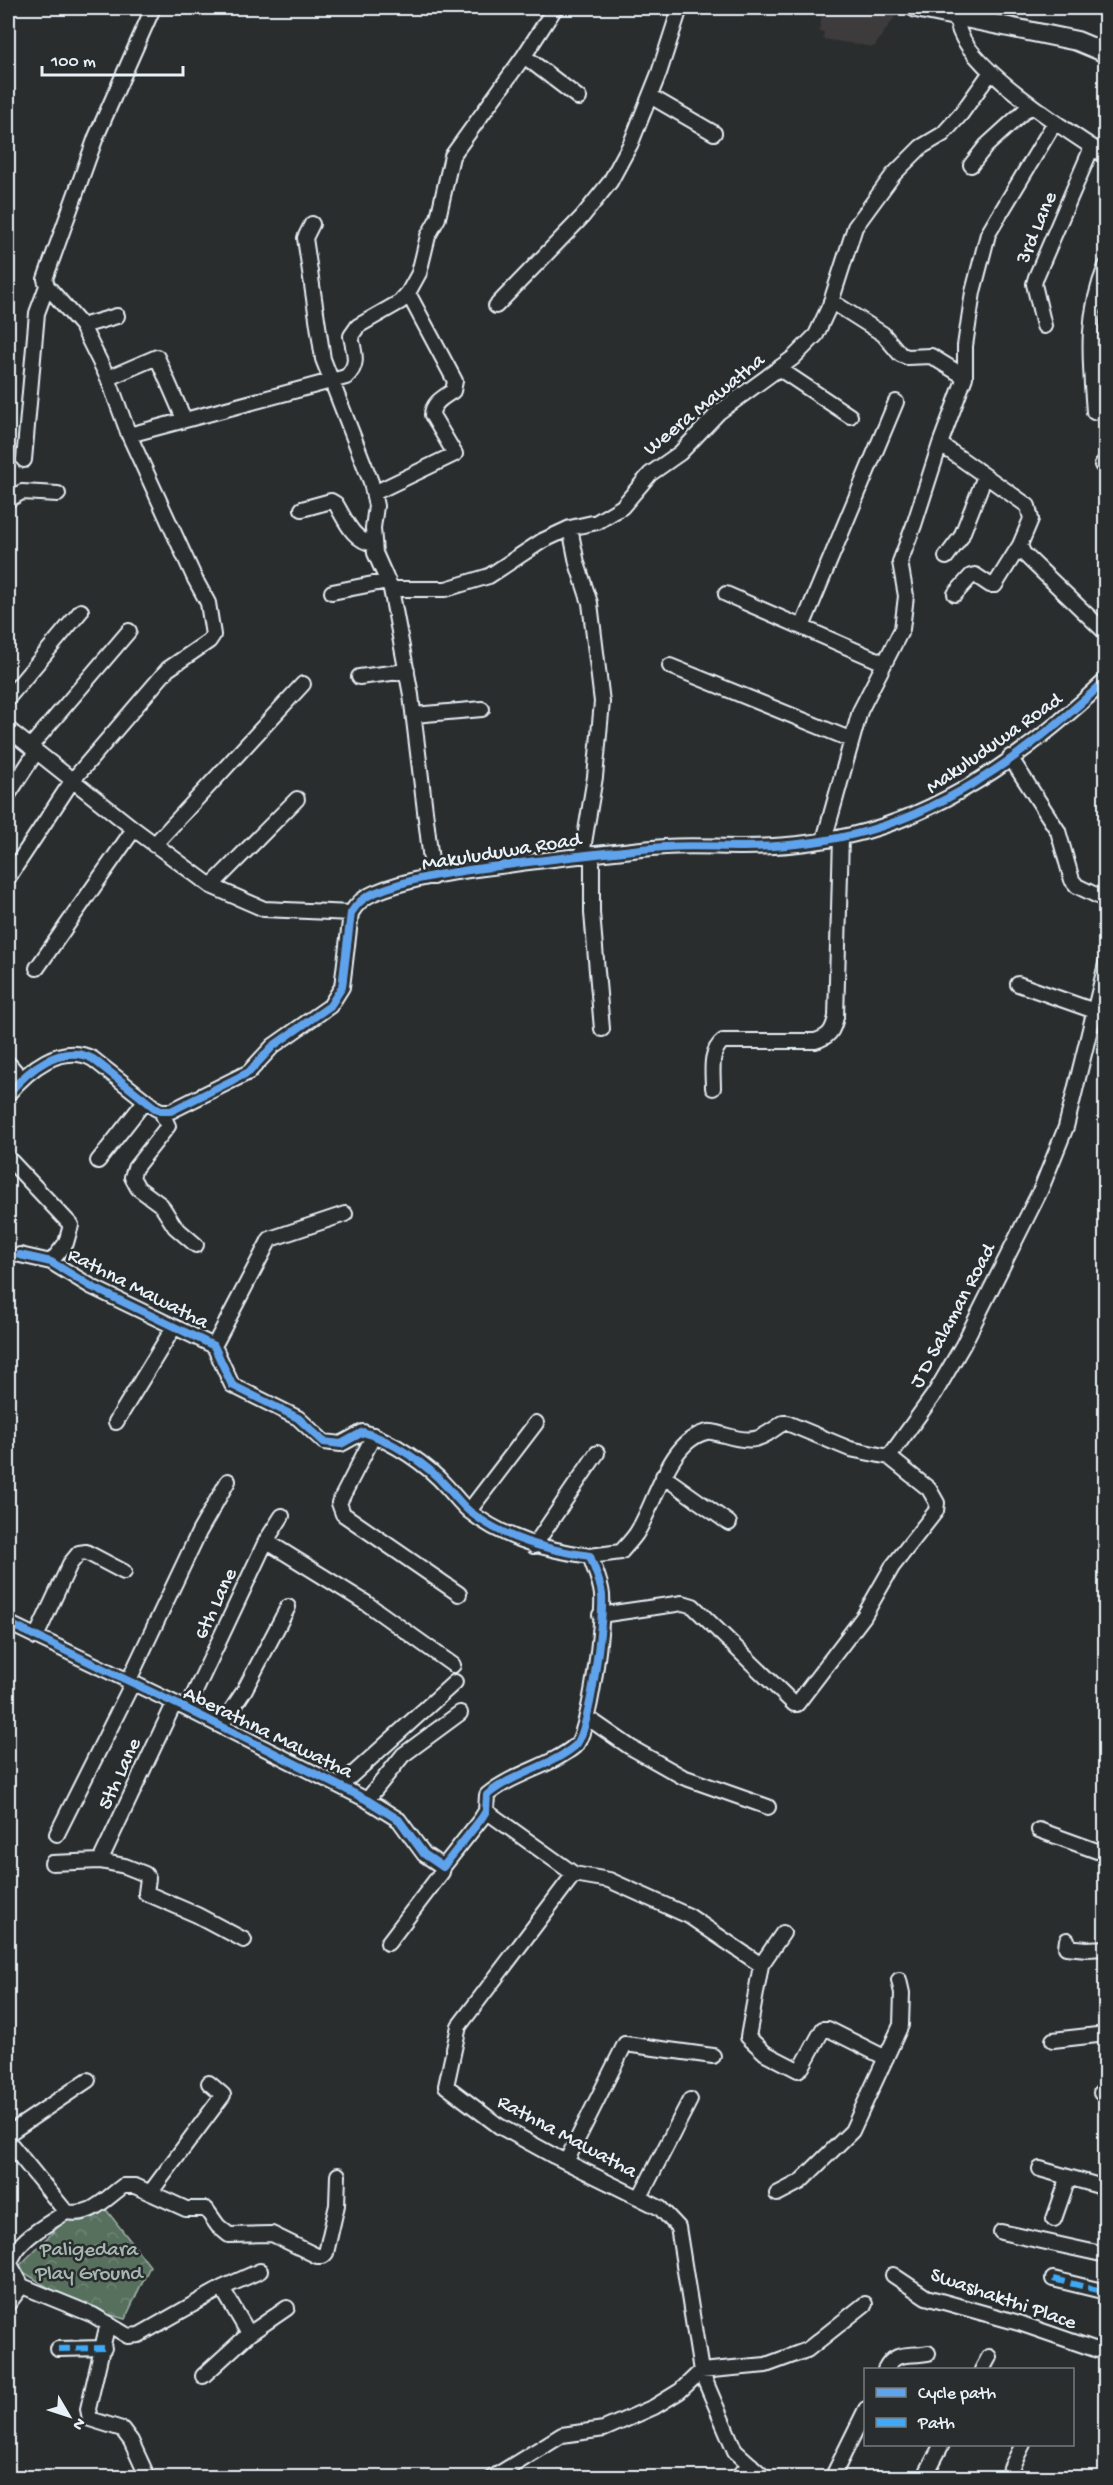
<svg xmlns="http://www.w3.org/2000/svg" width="1113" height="2485" font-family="'Gochi Hand',sans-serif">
<defs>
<pattern id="park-crowns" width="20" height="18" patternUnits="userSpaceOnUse" patternTransform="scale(1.5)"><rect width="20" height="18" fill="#56705d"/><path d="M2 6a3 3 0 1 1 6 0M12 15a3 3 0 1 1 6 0" fill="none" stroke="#6e8575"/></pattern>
</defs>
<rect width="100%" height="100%" fill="#2a2d2e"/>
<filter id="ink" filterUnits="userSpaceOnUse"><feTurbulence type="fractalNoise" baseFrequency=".0167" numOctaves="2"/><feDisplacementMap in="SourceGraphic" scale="12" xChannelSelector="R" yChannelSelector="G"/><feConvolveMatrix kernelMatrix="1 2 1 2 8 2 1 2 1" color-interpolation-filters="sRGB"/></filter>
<g filter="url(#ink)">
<path fill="#3d3a3a" d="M823 8H850L896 15 874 47 823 39 824 32 819 31Z"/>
<path fill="url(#park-crowns)" stroke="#9fb0aa" stroke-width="1.5" d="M104 2207 150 2266 125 2319 78 2306 17 2268 62 2223Z"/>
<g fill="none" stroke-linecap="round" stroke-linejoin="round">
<defs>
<path id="minor" d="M959 10C940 53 1074 135 1106 156
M524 56 579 98
M650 96 714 133
M971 165 986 146 1031 105
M312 224 305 238 323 359 371 482 376 506 373 528 375 553 391 589 411 695 433 877
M831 301 883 334 900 354 907 357 931 356 965 377
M496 306 582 217 610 182 631 143 659 73 680 8
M82 326 117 316
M1044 326 1034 284 1036 277 1092 147
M778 368 850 416
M108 378 157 357 184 419
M1094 412C1090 359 1085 317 1106 266
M129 435 346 377C360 364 354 353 351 336L358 326 400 302 408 293 419 273 428 236 438 218 452 156 524 56 555 8
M940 444 1028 506 1031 519 1020 545 1023 553 1106 633
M24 460 37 313 47 286
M1102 465 1106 459
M374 493 455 454 432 415C432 403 444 397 453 391L455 381 408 293
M8 500 22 492 58 494
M302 509 331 501 336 504C346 521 353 541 374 544
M570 528 577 563 590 603 602 702 595 777 582 855
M946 557 961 537 985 476
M391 589H446L489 576 542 541 570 528 597 522 622 507 650 474 680 453 719 412 793 358 816 335 830 305 855 227 893 175 921 147 943 134 961 114 991 72
M332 592 388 581
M726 594 884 663
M955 594 971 576 975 575 990 585H995L1020 545
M802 627 896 402
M670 666 852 740
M359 677 407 671
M8 698 81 611
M414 715 482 709
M8 729 134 829 211 886 264 909 351 913
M30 747 129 631
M1010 757 1058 831 1072 880 1077 886 1106 900
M8 795 36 752
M824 840 860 711 902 629 906 596 900 562 914 525 940 444 965 377V346L973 292 988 234 1055 122
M154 845 303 684
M592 854V913L602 1029
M8 878 72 781 168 669 209 641 213 635 208 603 195 579 129 435 108 378 82 326 47 286 45 279 96 137 153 8
M211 886 297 799
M37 968 134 829
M1018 984 1106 1015
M8 1063 22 1079
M713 1088C713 1072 709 1052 723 1041H815C829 1037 833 1031 836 1017L841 837
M8 1094C28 1070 61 1042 93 1059L155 1108 161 1111H171L249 1072 273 1046 330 1006 342 987 351 913C357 903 364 897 374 893 419 874 473 870 521 863 569 857 616 851 665 847 690 845 716 847 742 847 783 847 827 842 867 831 958 805 1038 744 1106 680
M161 1111 168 1126 135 1168 132 1177 138 1188 161 1205 175 1227 196 1245
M8 1158 71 1225 66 1243 51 1262
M98 1161 145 1101
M214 1346 270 1239 345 1214
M116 1422 174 1327
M374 1435 339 1503 343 1514 459 1594
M663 1476 729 1523
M469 1511 536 1423
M266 1541 366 1603 453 1665
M534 1546 597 1453
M590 1556 621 1552C626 1546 631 1541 636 1534 655 1506 668 1440 707 1432 712 1431 719 1434 724 1435 754 1444 759 1440 783 1423H787L850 1449 889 1457 935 1393 963 1345 1041 1189 1066 1127 1106 964
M600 1615 683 1603 693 1606 794 1704H797L864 1616 892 1567 936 1511 937 1503 929 1489 889 1457
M8 1623 187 1709 367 1800 399 1820 424 1854 443 1867 481 1819 486 1811 487 1795C513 1773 550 1767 575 1746 590 1734 604 1617 602 1595 601 1582 594 1568 590 1556 547 1550 504 1539 469 1511 461 1504 455 1496 447 1487 428 1465 391 1440 363 1432L341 1444 324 1442 298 1418 232 1385 214 1346 92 1287 51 1262 20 1255
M36 1637 70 1564 79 1553 86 1552 124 1572
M128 1682 199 1532 228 1481
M187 1709 266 1541 282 1516
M588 1718 630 1747 683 1777 768 1807
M221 1726 244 1691 288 1607
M341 1785 455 1682
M367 1800 403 1755 460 1713
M486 1811 574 1874
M1039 1830 1097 1851 1106 1850
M57 1834 132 1684
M100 1861 174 1704
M52 1863 100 1861 125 1866 145 1874 148 1878 146 1893 197 1915 244 1940
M783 1933 761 1965 748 2037 765 2053 798 2070 802 2067 823 2029H828L886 2058
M1067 1940 1066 1947 1087 1949 1106 1948
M388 1943 442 1872 443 1867
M761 1965 689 1916 609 1880 574 1874 459 2026 446 2086 499 2126 554 2156 660 2208 678 2227 701 2371 735 2451 765 2478
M1053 2040 1106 2034
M1101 2093 1106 2089
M8 2134 88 2080
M8 2141 66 2212C91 2217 104 2200 123 2186H135L186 2209H206L218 2226 229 2235 272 2234 317 2256H323L326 2253 337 2205 338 2175
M566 2162 625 2044 713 2056
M1040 2169 1106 2188
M150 2193 223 2095 209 2083
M777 2194 800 2182 852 2131 901 2025 902 1993 899 1980
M640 2197 690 2100
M66 2212C46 2226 16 2239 10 2264L22 2286 93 2315 128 2336 139 2335 222 2288 260 2271
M1054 2219 1068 2179
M1001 2232 1106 2255
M893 2275 926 2297 1019 2323 1106 2353
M1053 2279 1106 2292
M8 2304 22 2286
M108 2323 88 2409 90 2419 122 2429 131 2441 148 2478
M249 2334 287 2308
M58 2349 104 2348
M885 2370C895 2350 909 2357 928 2353
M982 2370 989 2357
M203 2376 249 2334 222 2288
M492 2478 562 2435 604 2429 654 2407 680 2391 701 2371 766 2365 807 2350 865 2304
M735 2478 751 2465
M832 2478 866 2409
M924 2478 942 2444
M1006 2478 1023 2444"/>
<path id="major" d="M916 8 1077 41 1106 53"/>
</defs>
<use href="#minor" stroke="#e8f1f8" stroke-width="18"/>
<use href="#major" stroke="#e8f1f8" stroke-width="22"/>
<use href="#minor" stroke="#2a2d2e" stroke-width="14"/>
<use href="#major" stroke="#2a2d2e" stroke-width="18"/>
<path stroke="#3fa9f5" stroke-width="6" stroke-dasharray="12 6" stroke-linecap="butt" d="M1053 2279 1106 2292
M58 2349 104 2348"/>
<defs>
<path id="cycleway" d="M8 1094C28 1070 61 1042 93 1059L155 1108 161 1111H171L249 1072 273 1046 330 1006 342 987 351 913C357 903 364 897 374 893 419 874 473 870 521 863 569 857 616 851 665 847 690 845 716 847 742 847 783 847 827 842 867 831 958 805 1038 744 1106 680
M8 1623 187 1709 367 1800 399 1820 424 1854 443 1867 481 1819 486 1811 487 1795C513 1773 550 1767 575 1746 590 1734 604 1617 602 1595 601 1582 594 1568 590 1556 547 1550 504 1539 469 1511 461 1504 455 1496 447 1487 428 1465 391 1440 363 1432L341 1444 324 1442 298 1418 232 1385 214 1346 92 1287 51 1262 20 1255"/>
</defs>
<use href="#cycleway" stroke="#2a2d2e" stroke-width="11"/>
<use href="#cycleway" stroke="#60a3ed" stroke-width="8"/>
</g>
</g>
<g text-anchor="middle" stroke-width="5" stroke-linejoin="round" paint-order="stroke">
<g font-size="21" fill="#e8f1f8" stroke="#2a2d2e">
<text transform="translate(1035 227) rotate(-67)" y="7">3rd Lane</text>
<text transform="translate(703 403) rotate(-39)" y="7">Weera Mawatha</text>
<text transform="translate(993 742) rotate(-35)" y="7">Makuluduwa Road</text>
<text transform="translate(501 850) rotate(-9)" y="7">Makuluduwa Road</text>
<text transform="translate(139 1287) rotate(27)" y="7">Rathna Mawatha</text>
<text transform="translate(951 1315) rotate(-62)" y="7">J D Salaman Road</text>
<text transform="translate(214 1603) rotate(-65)" y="7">6th Lane</text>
<text transform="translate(269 1731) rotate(26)" y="7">Aberathna Mawatha</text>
<text transform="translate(118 1773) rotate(-65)" y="7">5th Lane</text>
<text transform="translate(568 2135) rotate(28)" y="7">Rathna Mawatha</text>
<text transform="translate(1004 2297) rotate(19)" y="7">Swashakthi Place</text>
</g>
<g font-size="21" fill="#a6b7b2" stroke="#2a2d2e">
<text x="89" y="2255">Paligedara<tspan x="89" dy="24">Play Ground</tspan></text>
</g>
</g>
<rect width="1113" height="2485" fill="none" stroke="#2a2d2e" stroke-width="30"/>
<rect x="15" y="15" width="1083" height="2455" fill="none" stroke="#e8f1f8" stroke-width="2" filter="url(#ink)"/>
<rect x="864" y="2368" width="210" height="78" fill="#2a2d2e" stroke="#767b7f" stroke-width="1.5"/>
<rect x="876" y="2388" width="30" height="9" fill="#60a3ed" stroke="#767b7f" stroke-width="1.5"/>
<text x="918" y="2398" font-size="18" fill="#e8f1f8">Cycle path</text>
<rect x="876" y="2418" width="30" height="9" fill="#3fa9f5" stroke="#767b7f" stroke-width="1.5"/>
<text x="918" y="2428" font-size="18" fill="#e8f1f8">Path</text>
<g transform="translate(69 2416) rotate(129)" stroke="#2a2d2e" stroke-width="4.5" paint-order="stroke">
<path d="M0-4.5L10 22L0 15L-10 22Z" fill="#e8f1f8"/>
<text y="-9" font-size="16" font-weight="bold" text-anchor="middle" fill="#e8f1f8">N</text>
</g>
<path d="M42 66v9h141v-9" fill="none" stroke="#e8f1f8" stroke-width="3"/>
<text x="51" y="66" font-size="18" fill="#e8f1f8" stroke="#2a2d2e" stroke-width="4.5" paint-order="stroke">100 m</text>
</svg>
